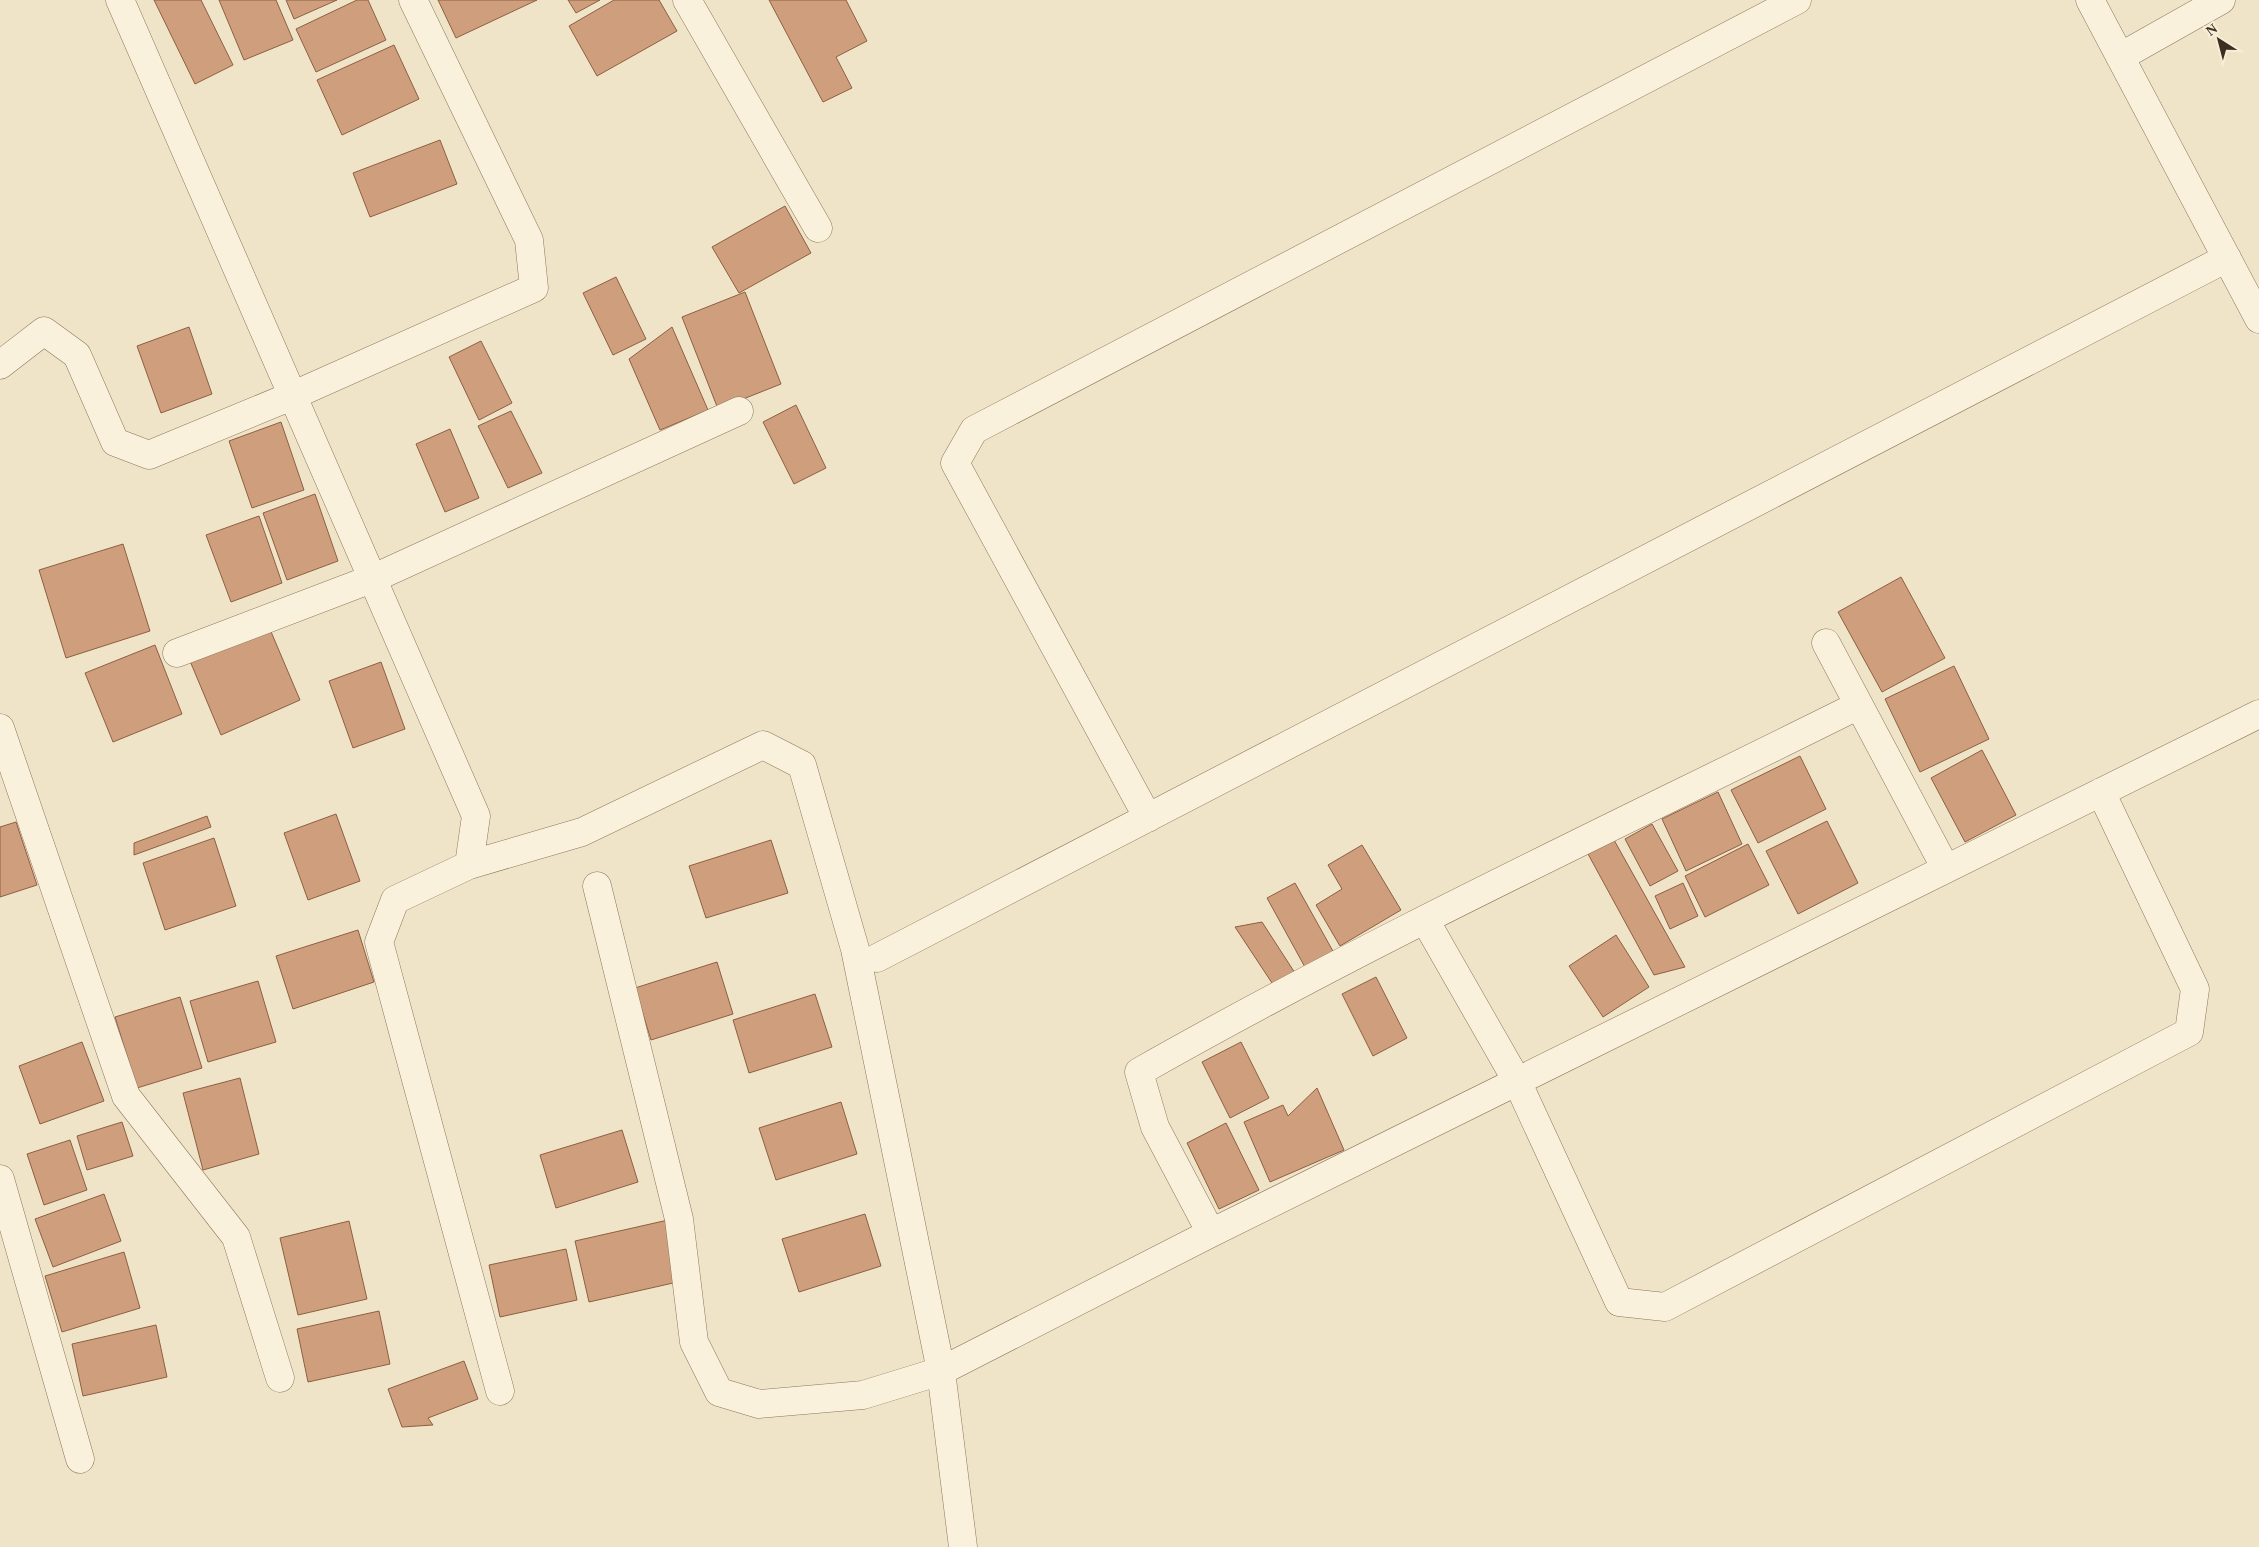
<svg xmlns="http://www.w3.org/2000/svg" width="2259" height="1547" font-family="Georgia,serif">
<rect width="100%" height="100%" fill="#f0e4c8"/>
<path fill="#cf9f7d" stroke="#8d5f41" d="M154 0H201L233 65 195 84Z
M219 0H276L293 40 244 60Z
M286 0H337L294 19Z
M357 0H368L386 40 316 72 296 29Z
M438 0H537L456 38Z
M568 0H600L576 13Z
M614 0H659L677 31 597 76 569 26Z
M769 0H846L867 41 836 57 852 88 823 102Z
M394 45 419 99 342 135 317 80Z
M440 140 457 184 370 217 353 173Z
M785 206 811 253 739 293 712 247Z
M616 277 646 339 613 355 583 293Z
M745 292 781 384 718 409 682 317Z
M189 327 212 394 161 413 137 346Z
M672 327 708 410 660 430 629 359Z
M481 341 512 403 479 420 449 357Z
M796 405 826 468 794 484 763 422Z
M511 411 542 473 508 488 478 426Z
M281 422 304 490 252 508 229 441Z
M450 429 479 498 445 512 416 444Z
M315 494 338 561 287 580 263 513Z
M259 516 282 583 231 602 206 535Z
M123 544 150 631 66 658 39 570Z
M1901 577 1945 658 1882 692 1838 612Z
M269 627 300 700 221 735 190 661Z
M155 645 182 714 113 742 85 673Z
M381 662 405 729 353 748 329 681Z
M1954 666 1989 739 1920 772 1885 699Z
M1982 750 2016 815 1965 842 1931 778Z
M1800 756 1826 809 1758 843 1731 790Z
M1718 792 1742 844 1686 871 1662 819Z
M336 814 360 881 308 900 284 833Z
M207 816 211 827 134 855V843Z
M1827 821 1858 883 1798 914 1766 851Z
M16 822 37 885 0 897V827Z
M1652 824 1678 871 1650 886 1625 839Z
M214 838 236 906 165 930 143 863Z
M771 840 788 893 706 918 689 866Z
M1614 840 1685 967 1654 975 1588 854Z
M1748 844 1769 885 1705 917 1685 876Z
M1362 845 1401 910 1340 946 1316 905 1342 889 1328 865Z
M1295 883 1334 953 1306 969 1267 898Z
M1683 883 1698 916 1670 929 1655 896Z
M1262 922 1295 973 1274 986 1235 927Z
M358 930 374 982 293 1009 276 956Z
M1616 935 1649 987 1603 1017 1569 966Z
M717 962 733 1014 651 1040 635 988Z
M1376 977 1407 1038 1373 1056 1342 994Z
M258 981 276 1042 208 1062 190 1001Z
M815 994 832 1047 749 1073 733 1020Z
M180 997 202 1068 137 1088 115 1017Z
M82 1042 104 1101 40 1124 19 1066Z
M1241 1042 1269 1098 1230 1118 1202 1062Z
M240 1078 259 1154 203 1170 183 1093Z
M1317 1088 1344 1150 1270 1182 1244 1122 1283 1105 1288 1116Z
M841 1102 857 1154 776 1180 759 1128Z
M122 1122 133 1156 87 1170 77 1136Z
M1226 1123 1259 1190 1219 1209 1187 1143Z
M622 1130 638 1182 556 1208 540 1155Z
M70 1140 87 1190 44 1205 27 1154Z
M104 1194 121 1241 53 1267 35 1219Z
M865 1214 881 1266 799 1292 782 1239Z
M668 1220 682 1281 589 1302 575 1241Z
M349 1221 367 1299 298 1315 280 1238Z
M566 1249 577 1300 500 1317 489 1265Z
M124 1252 140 1308 62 1332 45 1276Z
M379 1311 390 1364 308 1382 297 1329Z
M156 1325 167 1377 83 1396 72 1344Z
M464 1361 478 1399 428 1418 433 1425 402 1427 388 1389Z"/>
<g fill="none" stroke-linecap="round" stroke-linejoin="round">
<defs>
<path id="minor" d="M120 0 476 816 469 865 395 900 379 942 500 1391
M687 0 818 228
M2090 0 2259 319
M2120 57 2221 0
M0 365 44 331 77 355 115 442 149 455 294 395 534 288 529 240 413 0
M1826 643 1946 869
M177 653 374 578 739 411
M0 728 126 1096 236 1237 280 1378
M1148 818 955 463 974 430 1797 0
M469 865 582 832 763 745 802 765 855 949 941 1371 963 1547
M597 886 679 1219 694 1342 719 1392 759 1404 863 1395 941 1371 1211 1233 2259 714
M1425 920 1517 1081 1619 1302 1665 1307 2189 1032 2195 989 2101 792
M877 958 2227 258
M0 1179 80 1459
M1211 1233 1155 1127 1139 1072C1373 939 1618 825 1859 705"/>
</defs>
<use href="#minor" stroke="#8d765c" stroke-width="29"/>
<use href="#minor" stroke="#faf1dc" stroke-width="28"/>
</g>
<g transform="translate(2219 40) rotate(324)" stroke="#f7eed8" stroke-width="4" paint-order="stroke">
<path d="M0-4L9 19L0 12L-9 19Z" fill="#3d2e20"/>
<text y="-8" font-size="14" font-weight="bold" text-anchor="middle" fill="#3d2e20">N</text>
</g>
</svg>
